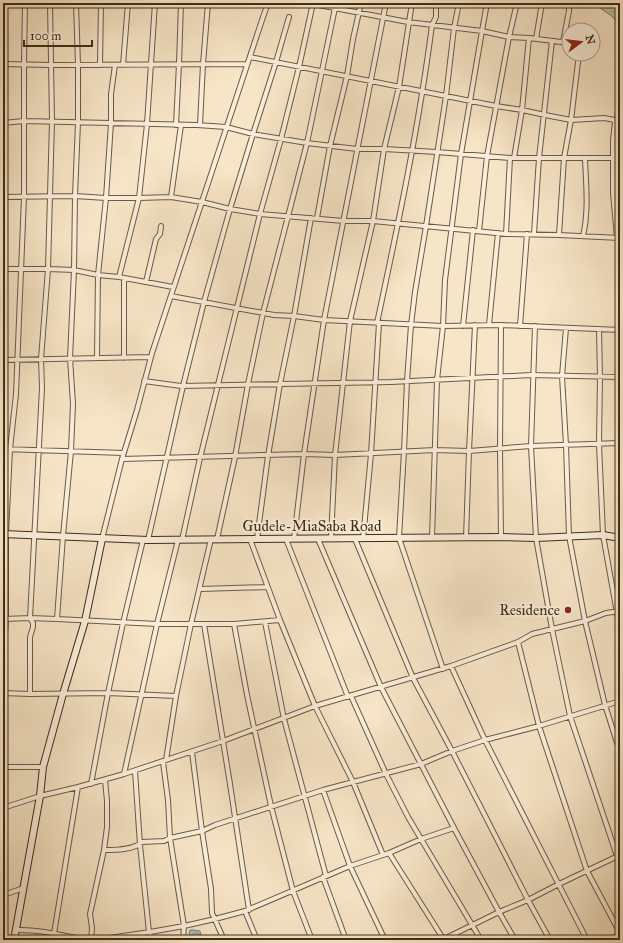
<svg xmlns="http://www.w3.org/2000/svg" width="623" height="943" font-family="'IM FELL Great Primer',serif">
<defs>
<pattern id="wetland-marsh" width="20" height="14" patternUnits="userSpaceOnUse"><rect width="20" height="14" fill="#bdc495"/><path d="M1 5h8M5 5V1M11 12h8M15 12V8" fill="none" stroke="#9ba078"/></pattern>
<pattern id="water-waves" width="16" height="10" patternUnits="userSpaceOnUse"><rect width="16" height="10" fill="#a1bdbf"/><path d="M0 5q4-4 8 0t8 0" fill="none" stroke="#859a9a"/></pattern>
</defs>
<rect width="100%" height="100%" fill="#f7e5c7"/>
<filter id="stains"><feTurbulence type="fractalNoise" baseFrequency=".005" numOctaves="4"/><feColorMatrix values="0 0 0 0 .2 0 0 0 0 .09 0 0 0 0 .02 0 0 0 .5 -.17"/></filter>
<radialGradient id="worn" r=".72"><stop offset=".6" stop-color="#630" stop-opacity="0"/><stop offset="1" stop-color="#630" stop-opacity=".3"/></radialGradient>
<path fill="url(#wetland-marsh)" stroke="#7e7855" d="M596 3H620V27L613 17 596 5Z"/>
<path fill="url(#water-waves)" stroke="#79837b" d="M190 930H194L200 931 201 935 213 938 214 940H192L189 933Z"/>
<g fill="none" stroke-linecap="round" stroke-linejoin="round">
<defs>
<path id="street" d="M308 3 408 22 482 31 487 3
M536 39 542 3
M563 42 569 11V3
M250 57 496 106 522 110 545 115 571 120 604 118 620 121
M3 64 51 65 247 64
M100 65 101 3
M123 65 128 3
M3 123 24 121 197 125 226 127 253 134 307 143 357 149H384L437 152 510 158H620
M176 125 179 64 181 3
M200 125 203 64 208 3
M514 158 522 110 529 38
M3 197 75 196 106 198H139L171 197 202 202 230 209 260 214 344 221H373L384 149 399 87 412 3
M171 197 181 125
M317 218 330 146 347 76 353 39 361 3
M479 231 487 156 509 37 517 3
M506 234 510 158
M534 234 539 158 552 41
M559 235 564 158 571 120 579 54
M583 236C589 210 586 185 585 158
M617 238 613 193V140L615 122 617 119 620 99
M3 269H48L74 270 98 275 119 277 173 287
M119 277 139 198 147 124 155 3
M146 282 156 239 160 234 161 226
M171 296 274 315 294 316 324 320 443 326 501 325 620 330
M377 323C398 225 419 126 432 25L436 17V3
M489 325 498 233
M463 326 473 230
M520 326 527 234
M535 326 531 446 536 538 552 629 570 716 617 856 620 862
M566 328 562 376 566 445 569 536 585 621 605 705 620 752
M599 329 600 377 599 444 603 535 620 630
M97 357 98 275 106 198 111 123V94L115 65
M124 358V278
M3 360 151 357
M144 381 181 386 391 382 531 375 620 377
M3 449 124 453
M122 459 304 454 335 455 435 450 469 451 531 446 620 443
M501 537 500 449 501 325
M432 538 437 380 443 326 445 280 461 154 482 31 509 37 529 38 569 43
M466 538 469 451 475 325
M102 539 122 459 137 410 152 353 262 20 268 3
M217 539 235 457 248 384 263 313 307 143 335 8
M250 539 280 620 315 706 353 782 383 855
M257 539 268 456 280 384 294 316 311 218
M286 539 348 697
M294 539 304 454 324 320 386 3
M318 539 381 687 454 828 499 912 515 940
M331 539 335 455 350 321 373 221 506 234 559 235 620 238
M355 539 413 678 452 751 528 900 550 940
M363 539 371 454 379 323
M148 540 183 386 204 302 230 209 253 134 276 62 289 17
M182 540 200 458 260 214 281 139 299 67 313 3
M200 589 267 587
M4 619 30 618 57 619 157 624H234L280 620
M57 619 63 536 71 451 73 404 70 358 74 270 75 196 78 122V65L76 3
M265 622 284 719 326 876
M204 624 230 784 249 910
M234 624 247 695 271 806 293 891 312 940
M518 642 539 726 587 871 620 933
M3 661 6 619V534L10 449 16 394 24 197V64L25 3
M451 666 485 740 587 940
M443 669 399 538 404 451 407 381 411 325 415 292 426 226 446 96 454 28 459 3
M3 693 30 694 108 693 176 696
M30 694V637L33 627V623L30 618 42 388 41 359 48 269 52 121 50 3
M351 696 386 774 408 817 481 940
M192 752 202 831 211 889 212 913 224 940
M166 760 176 696 191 624 211 539
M163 762 168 800 170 838 184 926 183 940
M3 767H43
M135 771 140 845 149 932
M124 774 157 624 178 540
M91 784 108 693 123 623 143 540
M323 790 350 866 385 940
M3 808 40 796 78 787 124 774 223 741 315 706 451 666 518 642 532 634 585 621 606 613 620 611
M104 850C115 850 134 850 142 842L164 841 170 838 202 831 215 825 323 790 421 764 452 751 485 740 539 726 620 701
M389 853 444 940
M323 877 346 940
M3 895 24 888
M245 911 257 940
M16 930C40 929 64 936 87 940
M150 932 152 940
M444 939 499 912 528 900 559 884 620 855
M53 940 78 787
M91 940 92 928 90 914 104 850 107 827V801L105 780
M95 940 150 932 184 926 215 919 245 911 350 866 389 853 421 839 454 828
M610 940 620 934"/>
<path id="secondary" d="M3 534 148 540 501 537 536 538 603 535 620 538
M14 940 40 796 43 767 63 694 85 621 102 539"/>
</defs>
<use href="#street" stroke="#6c5b42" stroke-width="6"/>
<use href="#secondary" stroke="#3e2d15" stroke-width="8"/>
<use href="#street" stroke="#faeedb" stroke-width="4"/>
<use href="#secondary" stroke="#faeedb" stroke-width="6"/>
</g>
<circle fill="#8f2418" stroke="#faeedb" stroke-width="1.5" cx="568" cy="610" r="4"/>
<g text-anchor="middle" stroke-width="4" stroke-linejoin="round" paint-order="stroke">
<g font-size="15" fill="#3e2d15" stroke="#faeedb">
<text x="312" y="531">Gudele-MiaSaba Road</text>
</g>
<g font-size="15" fill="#3e2d15" stroke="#faeedb" text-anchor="end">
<text x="560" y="615">Residence</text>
</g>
</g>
<rect width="623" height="943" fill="none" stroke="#f7e5c7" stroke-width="16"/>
<rect x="4" y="4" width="615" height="935" fill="none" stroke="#3e2d15" stroke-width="2"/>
<rect x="8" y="8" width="607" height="927" fill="none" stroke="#3e2d15"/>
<g transform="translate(581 42) rotate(75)"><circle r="19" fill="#faeedb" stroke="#afa18c"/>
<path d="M0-3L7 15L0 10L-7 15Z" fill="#8f2418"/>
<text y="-6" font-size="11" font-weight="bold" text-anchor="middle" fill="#3e2d15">N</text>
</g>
<path d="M24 40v6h68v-6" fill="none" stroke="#3e2d15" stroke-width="2"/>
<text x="30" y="40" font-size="12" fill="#3e2d15" stroke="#faeedb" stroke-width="3" paint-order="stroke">100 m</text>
<rect width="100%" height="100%" filter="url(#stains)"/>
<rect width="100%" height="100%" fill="url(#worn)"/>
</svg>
